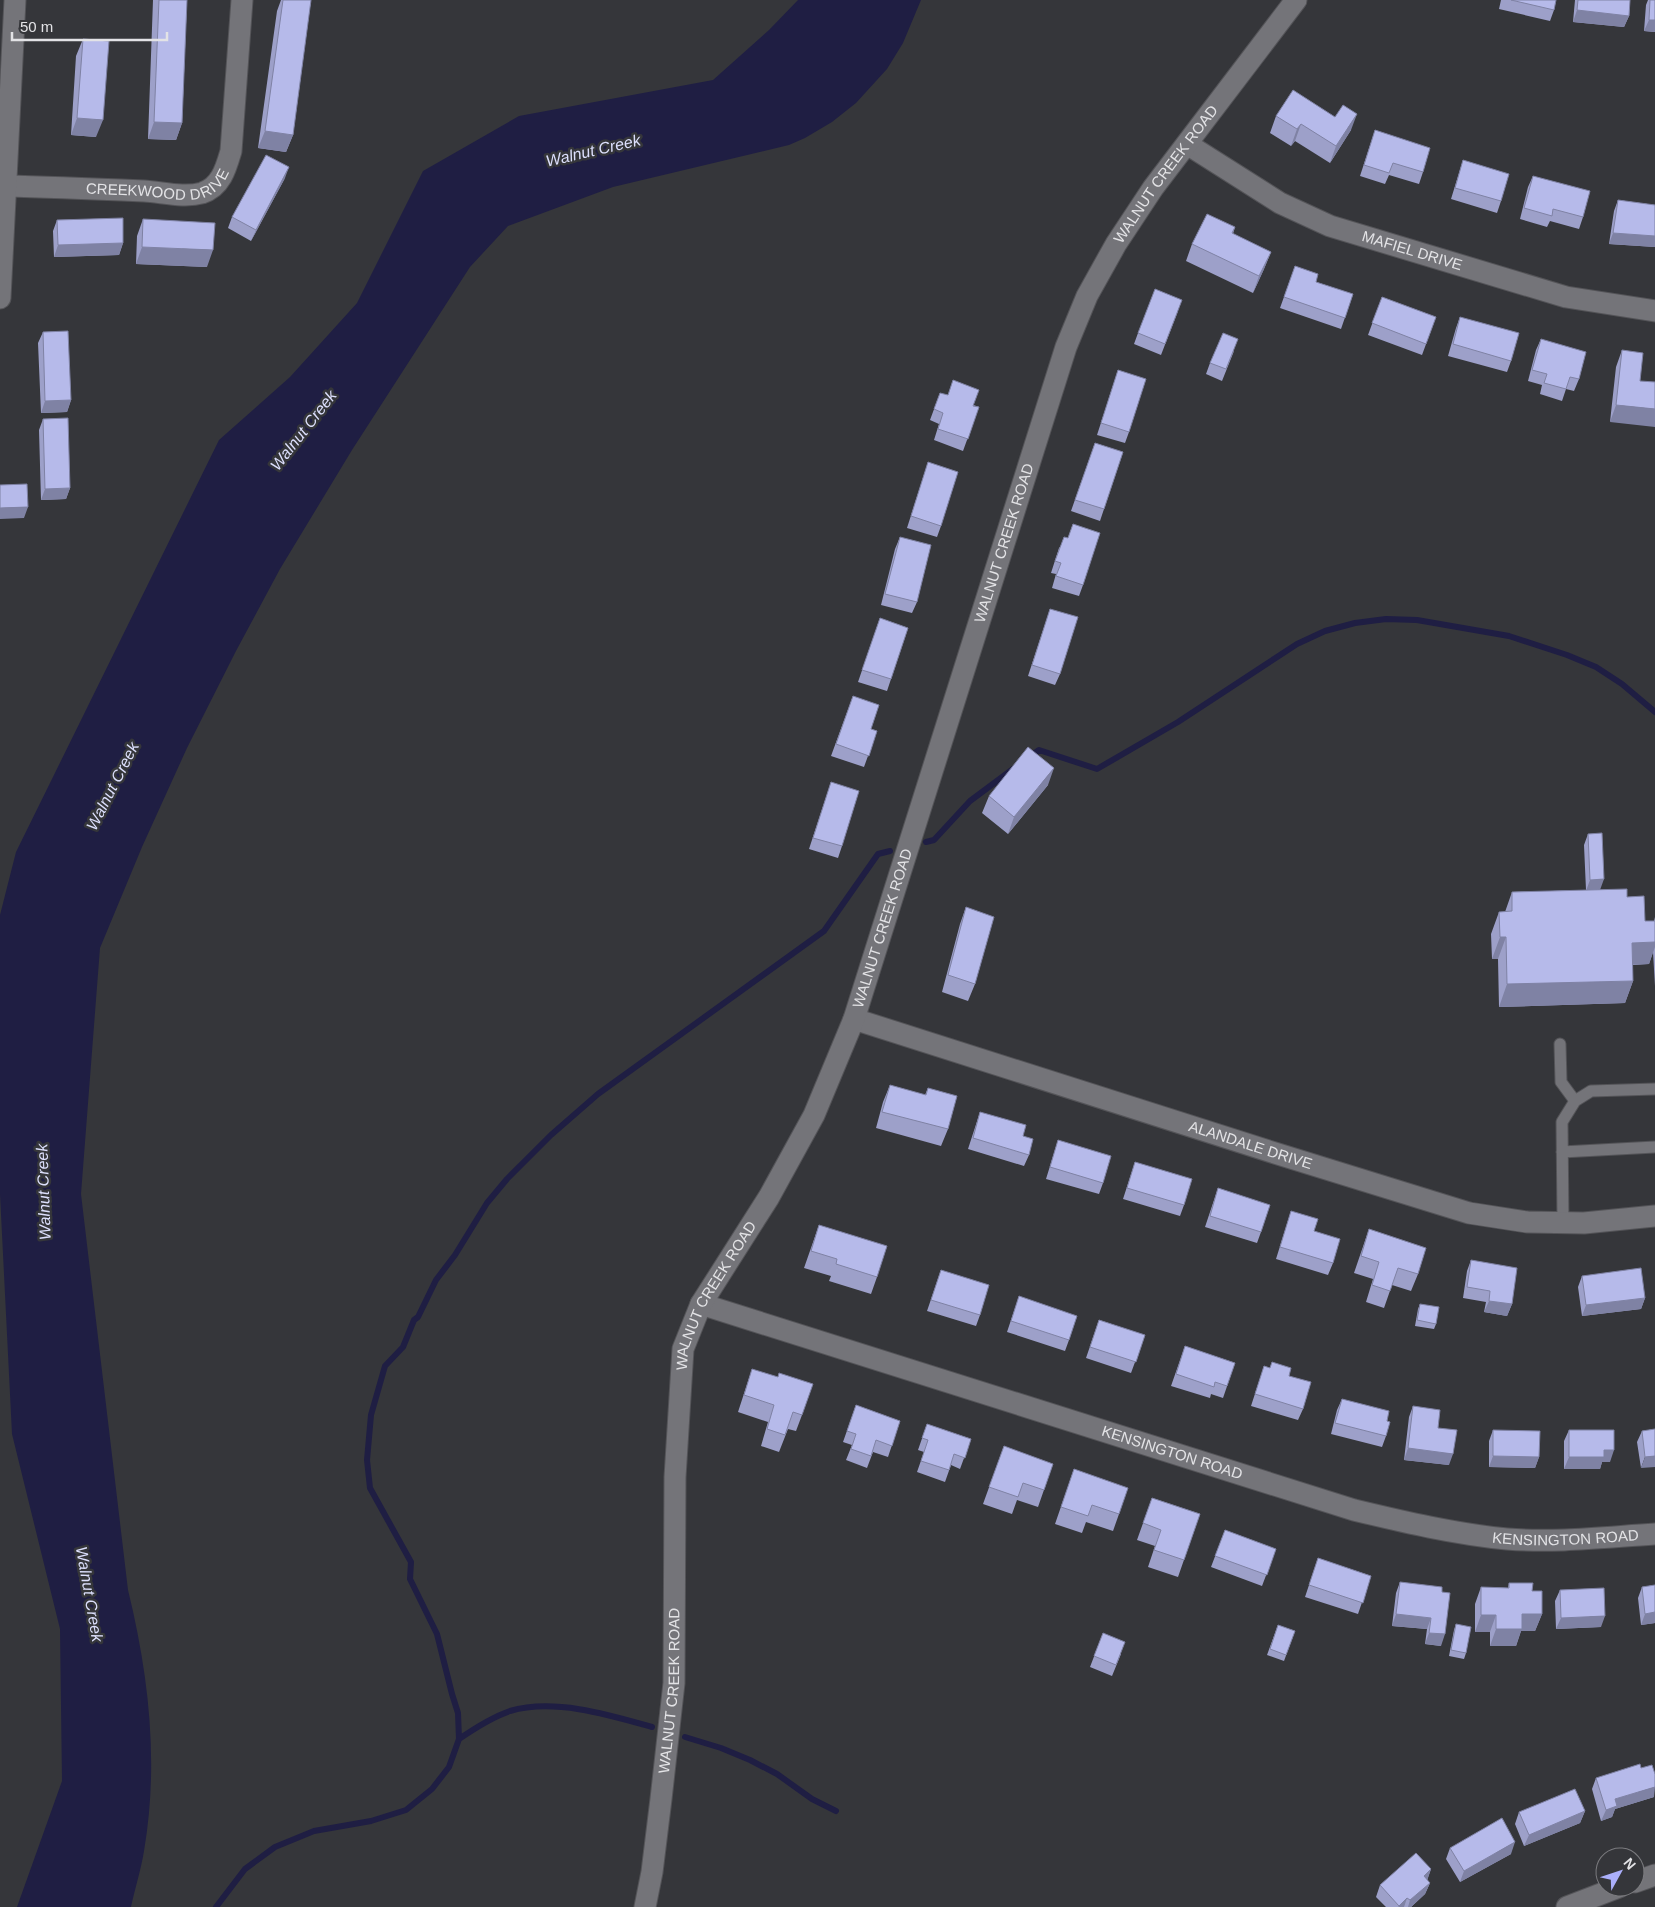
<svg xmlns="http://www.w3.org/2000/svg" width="1655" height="1907" font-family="Helvetica,sans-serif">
<rect width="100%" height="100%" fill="#35363a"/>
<path fill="#1f1e43" d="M798 0H921L903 43 887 69 856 103 832 122 805 138 789 145 613 187 508 226 470 267 352 450 280 569 236 651 187 748 142 847 100 948 81 1194 128 1590C149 1676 159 1763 144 1851 141 1870 135 1888 131 1907H17L62 1781 60 1629 12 1434 0 1194V915L16 852 219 440 290 377 357 303 423 171 519 116 713 80 769 30Z"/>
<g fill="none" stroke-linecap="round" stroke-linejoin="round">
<path stroke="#1f1e43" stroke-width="6" d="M1029 757 1039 750 1097 769 1178 722 1297 644 1325 631 1355 623 1386 619 1417 620 1509 636 1567 655 1596 667 1622 684 1655 712
M926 842 934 840 970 801 1013 769
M685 1737 721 1748 750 1760 777 1774 812 1799 836 1811
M459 1739C475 1728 492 1717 510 1711 554 1698 610 1715 652 1727
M216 1907 245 1869 275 1847 314 1831 371 1821 406 1810 432 1789 449 1767 459 1739 458 1713 452 1694 437 1634 410 1579 411 1562 370 1488 367 1460 371 1415 385 1366 403 1347 414 1320 418 1317 436 1280 455 1255 487 1203 507 1179 551 1135 598 1094 824 931 878 854 890 851"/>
<defs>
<path id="lane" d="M1560 1044 1561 1082 1575 1101
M1562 1152 1655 1147
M1563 1222 1562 1122 1575 1101 1591 1091 1655 1089"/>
<g id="street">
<path id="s1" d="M1187 144 1280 203 1330 226 1566 297 1655 311"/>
<path id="s2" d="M5 186C52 187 98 189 144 191 162 192 184 198 202 193 221 187 226 168 231 151L242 0"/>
<path d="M0 298 15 0"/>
<path id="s3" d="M854 1019 1278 1154 1469 1213 1527 1222 1584 1223 1655 1216"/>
<path id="s4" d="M701 1304 1354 1510C1404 1522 1455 1534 1507 1539 1556 1543 1606 1537 1655 1534"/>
<path d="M1635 1882 1655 1875"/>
<path id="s5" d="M645 1907 652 1872 661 1799 674 1683 675 1477 683 1349 701 1304 769 1197 814 1115 854 1019 1066 347 1087 296 1116 244 1153 188 1296 0"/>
<path d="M1567 1907 1619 1887"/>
</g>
</defs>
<use href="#lane" stroke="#545458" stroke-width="13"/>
<use href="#street" stroke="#545458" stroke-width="23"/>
<use href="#lane" stroke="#747479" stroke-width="11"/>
<use href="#street" stroke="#747479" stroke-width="21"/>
</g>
<path fill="#9da0c9" d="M153 0H187L182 123 176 140 148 139Z
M281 0H311L293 135 286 152 258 148 277 11Z
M1501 0H1556L1554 10 1550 21 1499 9Z
M1575 0H1630L1629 16 1624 27 1573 22Z
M1648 0H1655V32L1644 31 1646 5Z
M83 39 96 137 71 135 76 56Z
M1276 116 1351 130 1330 163 1295 141 1291 146 1270 133Z
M1375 130 1423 172 1419 184 1389 175 1385 184 1360 176Z
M1463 160 1501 201 1497 213 1451 199Z
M1533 176 1583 217 1579 229 1550 221 1547 227 1520 219 1528 187Z
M285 178 251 241 228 228 232 217Z
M1618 200 1655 205V247L1609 244 1614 211Z
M143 219 207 267 136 264 137 236Z
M57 220 123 243 119 255 54 257 53 231Z
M1235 227 1233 234 1271 252 1264 269 1253 293 1186 261 1192 244Z
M1295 266 1316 282 1353 294 1341 329 1280 308Z
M1382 297 1436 317 1422 355 1368 335Z
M1178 311 1161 355 1134 344 1138 333Z
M1460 317 1511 361 1507 372 1448 356 1456 328Z
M43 332 71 400 67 412 41 413 38 343Z
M1541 339 1579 379 1574 391 1566 389 1562 401 1540 394 1542 385 1528 381 1536 350Z
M1622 350 1640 381 1610 422 1616 367Z
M1234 351 1222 381 1206 374 1210 363Z
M1118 370 1129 432 1125 443 1097 435Z
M940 393 979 407 963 451 934 440 939 424 930 420Z
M43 419 70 488 66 499 41 500 39 430Z
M1095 443 1123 452 1100 521 1071 511Z
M928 462 941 526 937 537 907 528Z
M1073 524 1083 585 1079 596 1052 588 1056 574 1051 573 1059 548 1068 538Z
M900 537 917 602 912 613 881 605 895 549Z
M1050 609 1060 674 1055 685 1028 676Z
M880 618 908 628 887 691 858 682Z
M853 696 871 729 877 731 864 767 831 756Z
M831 782 842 846 838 858 809 849Z
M1048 785 1008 834 982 813 989 796Z
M1588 834 1600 890 1627 897 1645 921H1654L1655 917V986L1653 952 1649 964 1633 965V981L1625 1003 1499 1007 1498 959H1492L1491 934 1499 912H1505L1512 892 1586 890 1584 845Z
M966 907 975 984 968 1001 942 992 960 924Z
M890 1085 925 1095 928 1088 948 1129 941 1146 876 1128 883 1102Z
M980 1112 1023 1136 1029 1155 1024 1166 968 1149Z
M1058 1140 1103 1183 1099 1194 1046 1179Z
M1135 1162 1184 1205 1180 1216 1123 1199Z
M1218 1188 1261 1232 1257 1243 1205 1227Z
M1291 1211 1314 1231 1333 1263 1328 1275 1276 1259Z
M819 1225 877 1277 871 1294 829 1281 831 1276 804 1268Z
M1369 1229 1418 1274 1411 1291 1392 1285 1384 1308 1366 1302 1373 1279 1354 1273Z
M1471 1260 1512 1304 1507 1316 1484 1312 1486 1302 1463 1298 1467 1271Z
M941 1270 980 1315 976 1326 927 1311Z
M1582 1276 1645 1298 1641 1309 1582 1316 1578 1287Z
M1019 1296 1069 1340 1065 1351 1007 1332Z
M1420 1304 1436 1324 1434 1329 1415 1326 1418 1309Z
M1099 1320 1145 1335 1131 1373 1086 1358Z
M1185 1346 1235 1363 1223 1398 1211 1394 1210 1398 1171 1386Z
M1272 1362 1289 1376 1303 1409 1298 1420 1251 1406 1264 1366 1270 1368Z
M752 1369 802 1415 796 1431 788 1429 779 1452 761 1446 768 1422 738 1412Z
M1342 1399 1387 1421 1386 1436 1382 1447 1331 1434 1337 1410Z
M856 1405 900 1421 888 1457 873 1452 867 1468 846 1460 852 1445 843 1442Z
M1413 1406 1438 1428 1449 1465 1404 1460 1409 1417Z
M927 1424 971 1439 960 1469 951 1465 945 1482 917 1472 924 1452 918 1450Z
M1655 1429 1641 1468 1637 1442 1642 1431Z
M1493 1430 1539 1457 1535 1468 1489 1467V1441Z
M1569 1430 1610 1462H1602L1600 1469H1564V1441Z
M1004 1446 1053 1464 1038 1507 1017 1500 1012 1514 983 1504Z
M1074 1469 1119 1514 1113 1531 1086 1522 1082 1533 1055 1524Z
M1152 1498 1200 1514 1178 1577 1148 1567 1155 1546 1137 1540Z
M1225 1530 1276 1549 1262 1586 1211 1567Z
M1318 1558 1371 1576 1358 1614 1305 1597Z
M1400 1582 1442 1592 1441 1646 1425 1644 1427 1629 1392 1626 1396 1593Z
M1509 1583 1532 1591 1542 1614 1535 1631H1521L1516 1646H1490V1632H1475V1604L1481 1587 1508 1588Z
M1655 1585V1623L1641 1625 1638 1598 1642 1587Z
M1560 1590 1601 1627 1556 1629 1555 1601Z
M1456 1624 1466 1653 1464 1659 1449 1656 1454 1630Z
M1278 1625 1295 1631 1284 1661 1267 1655Z
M1103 1633 1121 1654 1112 1676 1090 1667Z
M1596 1778 1654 1797 1615 1809 1612 1817 1601 1821 1592 1789Z
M1585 1811 1580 1823 1524 1846 1515 1824 1519 1812Z
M1450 1848 1511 1854 1460 1882 1446 1859Z
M1431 1869 1427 1880 1430 1883 1425 1894 1411 1907H1386L1376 1897 1380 1885Z"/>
<path fill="#7f82a4" d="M1577 10 1629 16 1624 27 1573 22Z
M1649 20H1655V32L1644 31Z
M1357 114 1351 130 1330 163 1336 146Z
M77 118 103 120 96 137 71 135Z
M154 122 182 123 176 140 148 139Z
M1301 124 1295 141 1291 146 1297 129Z
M265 131 293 135 286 152 258 148Z
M289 167 285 178 251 241 256 230Z
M1613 233 1655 236V247L1609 244Z
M123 243 119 255 54 257 58 245Z
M142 247 213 250 207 267 136 264Z
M1271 252 1264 269 1253 293 1259 276Z
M71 400 67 412 41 413 45 401Z
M1616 405 1655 409V427L1610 422Z
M70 488 66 499 41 500 45 489Z
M28 507 24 518 0 519V508Z
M1054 768 1048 785 1008 834 1014 817Z
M1604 879 1600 890 1586 891 1590 880Z
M1500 937H1506L1498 959H1492Z
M1655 942V947L1649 964 1624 965 1632 943Z
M1633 981 1625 1003 1499 1007 1507 984Z
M1645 1298 1641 1309 1582 1316 1586 1305Z
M1489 1301 1512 1304 1507 1316 1484 1312Z
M1408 1448 1453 1454 1449 1465 1404 1460Z
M1604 1450H1614L1610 1462H1602L1600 1469H1564L1569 1457Z
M1493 1456 1539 1457 1535 1468 1489 1467Z
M1655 1456V1467L1641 1468 1645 1457Z
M1655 1612V1623L1641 1625 1645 1614Z
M1396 1614 1431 1618 1427 1629 1392 1626Z
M1522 1614H1542L1535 1631H1521L1516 1646H1490L1496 1629Z
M1481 1615H1496L1490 1632H1475Z
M1605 1616 1601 1627 1556 1629 1561 1618Z
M1429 1633 1445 1634 1441 1646 1425 1644Z
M1655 1787 1654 1797 1615 1809 1612 1817 1601 1821 1606 1810 1615 1799Z
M1585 1811 1580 1823 1524 1846 1529 1835Z
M1515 1842 1511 1854 1460 1882 1464 1871Z
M1431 1869 1427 1881 1424 1876Z
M1430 1883 1425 1894 1411 1907H1408L1410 1900Z
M1407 1898 1404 1907H1398Z"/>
<path fill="#b6baea" stroke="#7f82a4" d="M159 0H187L182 123 154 122Z
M283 0H311L293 135 265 131Z
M1511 0H1556L1554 10Z
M1578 0H1630L1629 16 1577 10Z
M1650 0H1655V20H1649Z
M83 39 109 41 103 120 77 118Z
M1293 90 1335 117 1343 105 1357 114 1336 146 1301 124 1297 129 1276 116Z
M1375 130 1430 148 1423 172 1393 163 1389 173 1364 165Z
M266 155 289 167 256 230 232 217Z
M1463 160 1509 174 1501 201 1455 188Z
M1533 176 1590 191 1583 217 1553 209 1552 216 1524 208Z
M1618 200 1655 205V236L1613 233Z
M1207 214 1235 227 1232 233 1271 252 1259 276 1192 244Z
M123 218V243L58 245 57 220Z
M143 219 215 223 213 250 142 247Z
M1295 266 1318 274 1316 282 1353 294 1345 318 1284 297Z
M1155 289 1182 300 1165 344 1138 333Z
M1382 297 1436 317 1426 344 1372 323Z
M1460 317 1519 333 1511 361 1453 344Z
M68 331 71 400 45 401 43 332Z
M1223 333 1238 339 1226 369 1210 363Z
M1541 339 1586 352 1579 379 1570 377 1566 389 1544 383 1547 374 1532 370Z
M1622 350 1643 353 1640 381 1655 382V409L1616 405Z
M1118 370 1146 379 1129 432 1101 423Z
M953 380 979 390 973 406 979 407 968 439 938 429 943 413 934 409 940 393 948 395Z
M68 418 70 488 45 489 43 419Z
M1095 443 1123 452 1104 509 1075 500Z
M928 462 958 472 941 526 911 516Z
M27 484 28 507 0 508V485Z
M1073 524 1100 533 1083 585 1056 576 1061 563 1055 561 1064 537 1068 538Z
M900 537 931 545 917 602 885 594Z
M1050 609 1078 617 1060 674 1032 665Z
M880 618 908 628 891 679 862 670Z
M853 696 879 705 871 729 877 731 869 756 836 744Z
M1028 747 1054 768 1014 817 989 796Z
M831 782 859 791 842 846 813 838Z
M1602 833 1604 879 1590 880 1588 834Z
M1627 889V897L1644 896 1645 921H1655V942L1632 943 1633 981 1507 984 1506 937H1500L1499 912 1512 911V892Z
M966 907 994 917 975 984 948 975Z
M890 1085 926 1095 928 1088 957 1096 948 1129 882 1112Z
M980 1112 1026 1125 1023 1136 1033 1139 1029 1155 973 1138Z
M1058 1140 1111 1156 1103 1183 1050 1167Z
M1135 1162 1192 1179 1184 1205 1127 1188Z
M1218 1188 1270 1205 1261 1232 1210 1216Z
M1291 1211 1318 1219 1314 1231 1340 1239 1333 1263 1280 1247Z
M819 1225 887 1246 877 1277 836 1264 837 1259 811 1251Z
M1369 1229 1426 1248 1418 1274 1398 1268 1390 1291 1372 1285 1379 1262 1361 1256Z
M1471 1260 1517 1268 1512 1304 1489 1301 1490 1291 1467 1287Z
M1641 1268 1645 1298 1586 1305 1582 1276Z
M941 1270 989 1285 980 1315 931 1300Z
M1019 1296 1077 1316 1069 1340 1011 1321Z
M1420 1304 1439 1307 1436 1324 1417 1320Z
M1099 1320 1145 1335 1136 1362 1090 1347Z
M1185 1346 1235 1363 1227 1386 1215 1382 1214 1387 1176 1374Z
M1272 1362 1291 1368 1289 1376 1311 1382 1303 1409 1255 1394 1264 1366 1270 1368Z
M752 1369 778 1377 779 1373 813 1384 802 1415 793 1412 785 1435 767 1429 774 1405 744 1395Z
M1342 1399 1389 1411 1387 1421 1390 1422 1386 1436 1335 1423Z
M856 1405 900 1421 892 1446 876 1440 871 1456 851 1449 856 1434 847 1431Z
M1413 1406 1440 1410 1438 1428 1457 1430 1453 1454 1408 1448Z
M927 1424 971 1439 965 1458 954 1454 949 1470 921 1461 928 1440 922 1438Z
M1655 1429V1456L1645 1457 1642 1431Z
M1493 1430 1540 1431 1539 1457 1493 1456Z
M1569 1430H1614V1450H1604V1457H1569Z
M1004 1446 1053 1464 1044 1490 1023 1483 1018 1497 989 1487Z
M1074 1469 1128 1488 1119 1514 1092 1505 1088 1516 1061 1507Z
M1152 1498 1200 1514 1184 1560 1154 1550 1161 1530 1143 1523Z
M1225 1530 1276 1549 1267 1575 1215 1556Z
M1318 1558 1371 1576 1363 1603 1309 1585Z
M1400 1582 1442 1587V1592L1450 1593 1445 1634 1429 1633 1431 1618 1396 1614Z
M1509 1583H1533L1532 1591H1542V1614H1522V1629H1496V1615H1481V1587L1509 1588Z
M1655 1585V1612L1645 1614 1642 1587Z
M1604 1588 1605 1616 1561 1618 1560 1590Z
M1456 1624 1471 1627 1466 1653 1451 1650Z
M1278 1625 1295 1631 1286 1655 1270 1649Z
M1103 1633 1125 1642 1116 1665 1094 1656Z
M1640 1764 1641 1768 1652 1765 1655 1774V1787L1615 1799 1617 1806 1606 1810 1596 1778Z
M1575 1789 1585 1811 1529 1835 1519 1812Z
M1502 1818 1515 1842 1464 1871 1450 1848Z
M1416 1853 1431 1869 1424 1876 1430 1883 1410 1900 1407 1898 1399 1906 1380 1885Z"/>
<g text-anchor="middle" stroke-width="5" stroke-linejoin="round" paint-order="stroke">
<g font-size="15" fill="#e3e3e6" stroke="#35363a">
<text dy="5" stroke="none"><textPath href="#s2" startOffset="156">CREEKWOOD DRIVE</textPath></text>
<text dy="5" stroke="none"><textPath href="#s5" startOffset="1838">WALNUT CREEK ROAD</textPath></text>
<text dy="5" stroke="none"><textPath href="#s1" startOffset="251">MAFIEL DRIVE</textPath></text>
<text dy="5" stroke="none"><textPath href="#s5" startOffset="1432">WALNUT CREEK ROAD</textPath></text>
<text dy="5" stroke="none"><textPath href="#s5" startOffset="1028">WALNUT CREEK ROAD</textPath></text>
<text dy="5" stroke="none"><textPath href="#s3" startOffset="416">ALANDALE DRIVE</textPath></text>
<text dy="5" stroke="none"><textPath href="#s5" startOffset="622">WALNUT CREEK ROAD</textPath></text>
<text dy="5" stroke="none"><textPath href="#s4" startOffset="494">KENSINGTON ROAD</textPath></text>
<text dy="5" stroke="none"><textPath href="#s4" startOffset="899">KENSINGTON ROAD</textPath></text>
<text dy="5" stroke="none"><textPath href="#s5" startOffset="218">WALNUT CREEK ROAD</textPath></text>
</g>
<g font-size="16" font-style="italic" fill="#dcdffc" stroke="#35363a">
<text transform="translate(593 150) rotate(-13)" y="6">Walnut Creek</text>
<text transform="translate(303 430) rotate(-52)" y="6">Walnut Creek</text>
<text transform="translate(112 786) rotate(-63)" y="6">Walnut Creek</text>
<text transform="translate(43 1192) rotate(-92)" y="6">Walnut Creek</text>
<text transform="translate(90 1594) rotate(80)" y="6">Walnut Creek</text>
</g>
</g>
<g transform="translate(1620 1872) rotate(50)"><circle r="24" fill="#35363a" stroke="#7b7b7f"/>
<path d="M0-4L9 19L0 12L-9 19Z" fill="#abaffb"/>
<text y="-8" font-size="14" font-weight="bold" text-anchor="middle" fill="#e3e3e6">N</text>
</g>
<path d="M12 32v8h155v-8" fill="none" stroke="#e3e3e6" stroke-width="2.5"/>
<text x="20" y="32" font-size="15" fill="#e3e3e6" stroke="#35363a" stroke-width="4" paint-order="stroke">50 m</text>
</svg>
